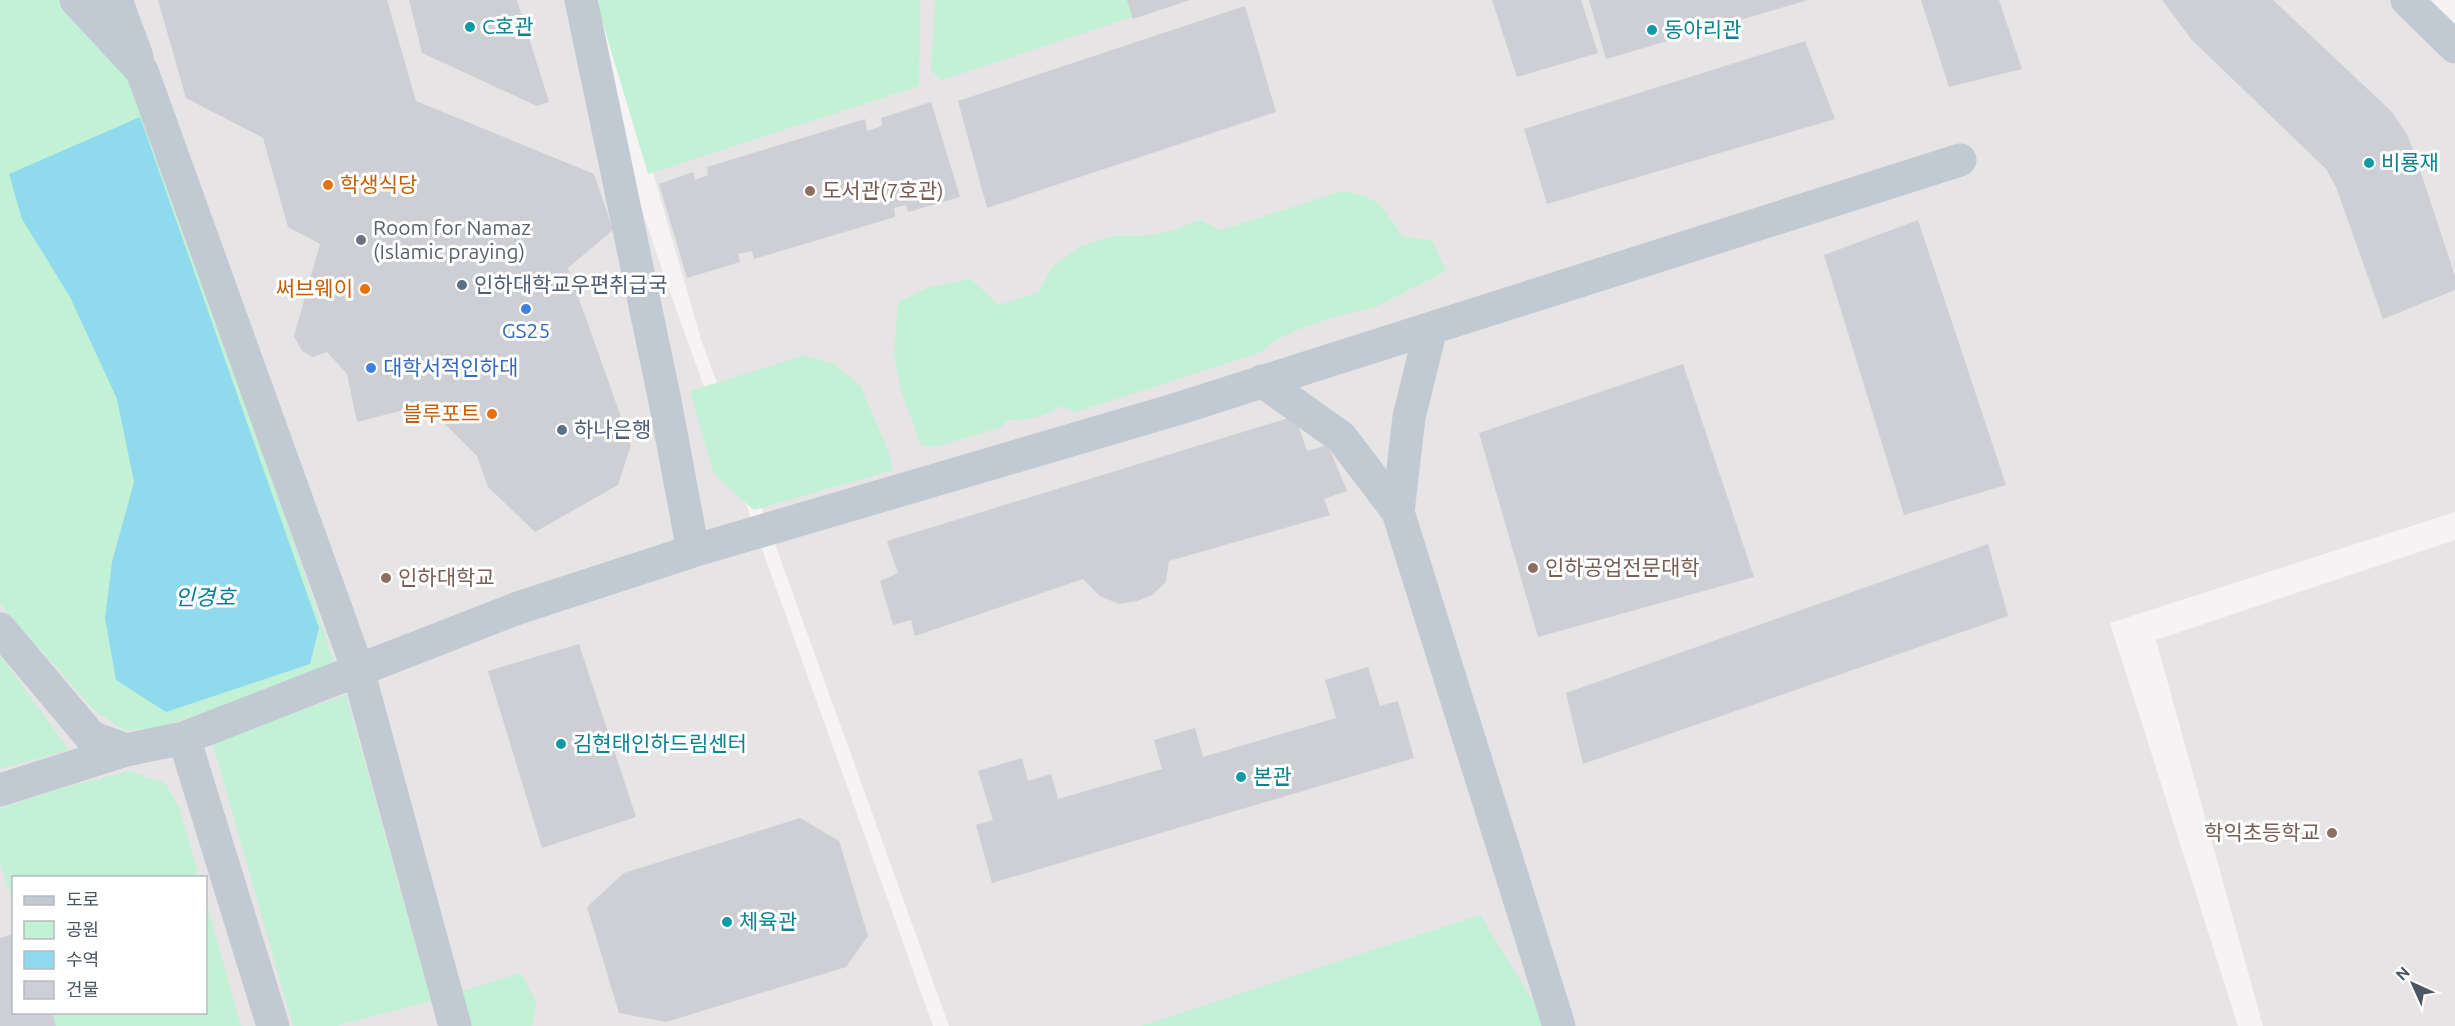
<svg xmlns="http://www.w3.org/2000/svg" width="2455" height="1026" font-family="Ubuntu,'Noto Sans KR',sans-serif">
<rect width="100%" height="100%" fill="#f5f3f3"/>
<path fill="#e6e4e5" fill-rule="evenodd" d="M0 0H570L665 278 933 1026H0ZM14 878H206V1012H14Z
M603 0H2391L2455 65V512L2110 623 2238 1026H949L701 339Z
M2455 540V1026H2263L2156 640Z"/>
<path fill="#c3f1d5" d="M0 0H63L139 79 336 668 155 729 123 730 93 709 0 604Z
M599 0H920L919 86 648 174 598 7Z
M935 0H1184L942 80 931 71Z
M1342 191C1383 198 1381 207 1403 237L1432 240 1446 271 1373 308 1337 316 1297 330 1272 342 1261 352 1076 412 1062 406C1044 417 1030 420 1008 420L1001 427 935 447 921 445 901 391 894 353 898 302 930 287 971 279 998 305 1039 292 1052 267 1081 246 1113 236H1142L1172 231 1199 220 1221 230Z
M805 355 835 365 860 385 889 453 893 470 754 510 723 483 713 471 690 391Z
M0 655 69 750 0 769Z
M346 695 431 1001 336 1026H293L212 741Z
M129 771 165 783 179 807 199 877 14 878 13 902 0 862V808L66 787Z
M206 901 241 1026H56L51 1013 206 1012Z
M1480 915 1548 1026H1141Z
M521 973 536 1002 532 1026H472L462 991Z"/>
<path fill="#90daee" d="M140 117 319 628 310 664 166 712 116 680 105 618 112 562 134 482 117 399 70 297 22 219 9 174Z"/>
<path fill="#cdcfd5" d="M158 0H387L416 101 594 174 613 230 568 268 631 445 618 485 535 532 488 487 477 456 441 420 400 411 357 422 347 374 327 352 313 357 302 351 294 336 320 244 288 227 263 138 186 98Z
M409 0H517L549 102 537 106 422 53Z
M1127 0H1190L1133 19Z
M1492 0H1581L1598 53 1517 77Z
M1589 0H1805V1L1606 59Z
M1921 0H1999L2022 69 1949 87Z
M2162 0H2273L2391 111 2407 134 2416 158 2455 276V290L2383 319 2336 187 2326 169 2191 39Z
M1245 6 1276 112 987 208 958 101Z
M1805 41 1835 119 1547 204 1524 129Z
M931 102 960 197 908 212 906 205 894 208 895 217 754 259 752 251 738 254 740 262 687 278 659 184 693 172 695 180 708 175 707 167 865 119 867 131 882 126 881 118Z
M1918 220 2006 485 1904 515 1824 255Z
M1683 364 1754 577 1538 637 1479 433Z
M1295 416 1307 451 1328 445 1347 491 1324 499 1330 515 1169 561 1166 582 1152 595 1137 601 1119 604 1100 596 1083 579 915 636 911 620 893 625 880 581 898 573 887 541Z
M1988 544 2008 616 1583 764 1566 693Z
M579 644 636 817 542 848 488 671Z
M1368 667 1380 706 1398 701 1414 758 992 883 976 825 993 820 978 771 1022 758 1028 781 1051 774 1058 799 1162 769 1154 740 1195 728 1203 757 1336 718 1325 680Z
M800 818 839 841 868 936 846 967 666 1022 619 1013 587 907 624 873Z
M14 934V1012H52L56 1026H0V938Z"/>
<g fill="none" stroke-linecap="round" stroke-linejoin="round">
<path stroke="#c1cad2" stroke-width="33" d="M76 0 142 71 358 670 455 1026
M116 0 137 57
M581 0 665 401 693 551
M2407 0 2455 47
M1431 328 1409 417 1398 512 1559 1026
M1262 381 1341 437 1398 512
M0 629 91 737 126 750
M184 738 273 1026
M0 790 126 750 184 738 518 608 693 551 1177 409 1960 160"/>
</g>
<g fill="#0f9aa8" stroke="#fff" stroke-width="2">
<circle cx="470" cy="27" r="6"/>
<circle cx="1652" cy="30" r="6"/>
<circle cx="2369" cy="163" r="6"/>
<circle cx="561" cy="744" r="6"/>
<circle cx="1241" cy="777" r="6"/>
<circle cx="727" cy="922" r="6"/>
</g>
<g fill="#e8710a" stroke="#fff" stroke-width="2">
<circle cx="328" cy="185" r="6"/>
<circle cx="365" cy="289" r="6"/>
<circle cx="492" cy="414" r="6"/>
</g>
<g fill="#8d6e63" stroke="#fff" stroke-width="2">
<circle cx="810" cy="191" r="6"/>
<circle cx="1533" cy="568" r="6"/>
<circle cx="386" cy="578" r="6"/>
<circle cx="2332" cy="833" r="6"/>
</g>
<circle fill="#6b7280" stroke="#fff" stroke-width="2" cx="361" cy="240" r="6"/>
<g fill="#5c6f8a" stroke="#fff" stroke-width="2">
<circle cx="462" cy="285" r="6"/>
<circle cx="562" cy="430" r="6"/>
</g>
<g fill="#3f7fe0" stroke="#fff" stroke-width="2">
<circle cx="526" cy="309" r="6"/>
<circle cx="371" cy="368" r="6"/>
</g>
<g text-anchor="middle" stroke-width="6" stroke-linejoin="round" paint-order="stroke">
<g font-size="21" fill="#0d838f" stroke="#fff" text-anchor="start">
<text x="482" y="34">C호관</text>
<text x="1664" y="37">동아리관</text>
<text x="2381" y="170">비룡재</text>
<text x="573" y="751">김현태인하드림센터</text>
<text x="1253" y="784">본관</text>
<text x="739" y="929">체육관</text>
</g>
<g font-size="21" fill="#c56008" stroke="#fff" text-anchor="end">
<text x="340" y="192" text-anchor="start">학생식당</text>
<text x="353" y="296">써브웨이</text>
<text x="480" y="421">블루포트</text>
</g>
<g font-size="21" fill="#785e54" stroke="#fff" text-anchor="start">
<text x="822" y="198">도서관(7호관)</text>
<text x="1545" y="575">인하공업전문대학</text>
<text x="398" y="585">인하대학교</text>
<text x="2320" y="840" text-anchor="end">학익초등학교</text>
</g>
<g font-size="21" fill="#5b616d" stroke="#fff" text-anchor="start">
<text x="373" y="235">Room for Namaz<tspan x="373" dy="24">(Islamic praying)</tspan></text>
</g>
<g font-size="21" fill="#4e5e75" stroke="#fff" text-anchor="start">
<text x="474" y="292">인하대학교우편취급국</text>
<text x="574" y="437">하나은행</text>
</g>
<g font-size="21" fill="#366cbe" stroke="#fff">
<text x="526" y="338">GS25</text>
<text x="383" y="375" text-anchor="start">대학서적인하대</text>
</g>
<g font-size="22" font-style="italic" fill="#0c7c9b" stroke="#fff">
<text x="205" y="605">인경호</text>
</g>
</g>
<rect x="12" y="876" width="195" height="138" fill="#ffffff" stroke="#b7bbc0" stroke-width="1.5"/>
<rect x="24" y="896" width="30" height="9" fill="#c1cad2" stroke="#b7bbc0" stroke-width="1.5"/>
<text x="66" y="906" font-size="18" fill="#4a5661">도로</text>
<rect x="24" y="921" width="30" height="18" fill="#c3f1d5" stroke="#b7bbc0" stroke-width="1.5"/>
<text x="66" y="936" font-size="18" fill="#4a5661">공원</text>
<rect x="24" y="951" width="30" height="18" fill="#90daee" stroke="#b7bbc0" stroke-width="1.5"/>
<text x="66" y="966" font-size="18" fill="#4a5661">수역</text>
<rect x="24" y="981" width="30" height="18" fill="#cdcfd5" stroke="#b7bbc0" stroke-width="1.5"/>
<text x="66" y="996" font-size="18" fill="#4a5661">건물</text>
<g transform="translate(2413 984) rotate(315)" stroke="#ffffff" stroke-width="4.5" paint-order="stroke">
<path d="M0-4.5L10 22L0 15L-10 22Z" fill="#4a5661"/>
<text y="-9" font-size="16" font-weight="bold" text-anchor="middle" fill="#4a5661">N</text>
</g>
</svg>
